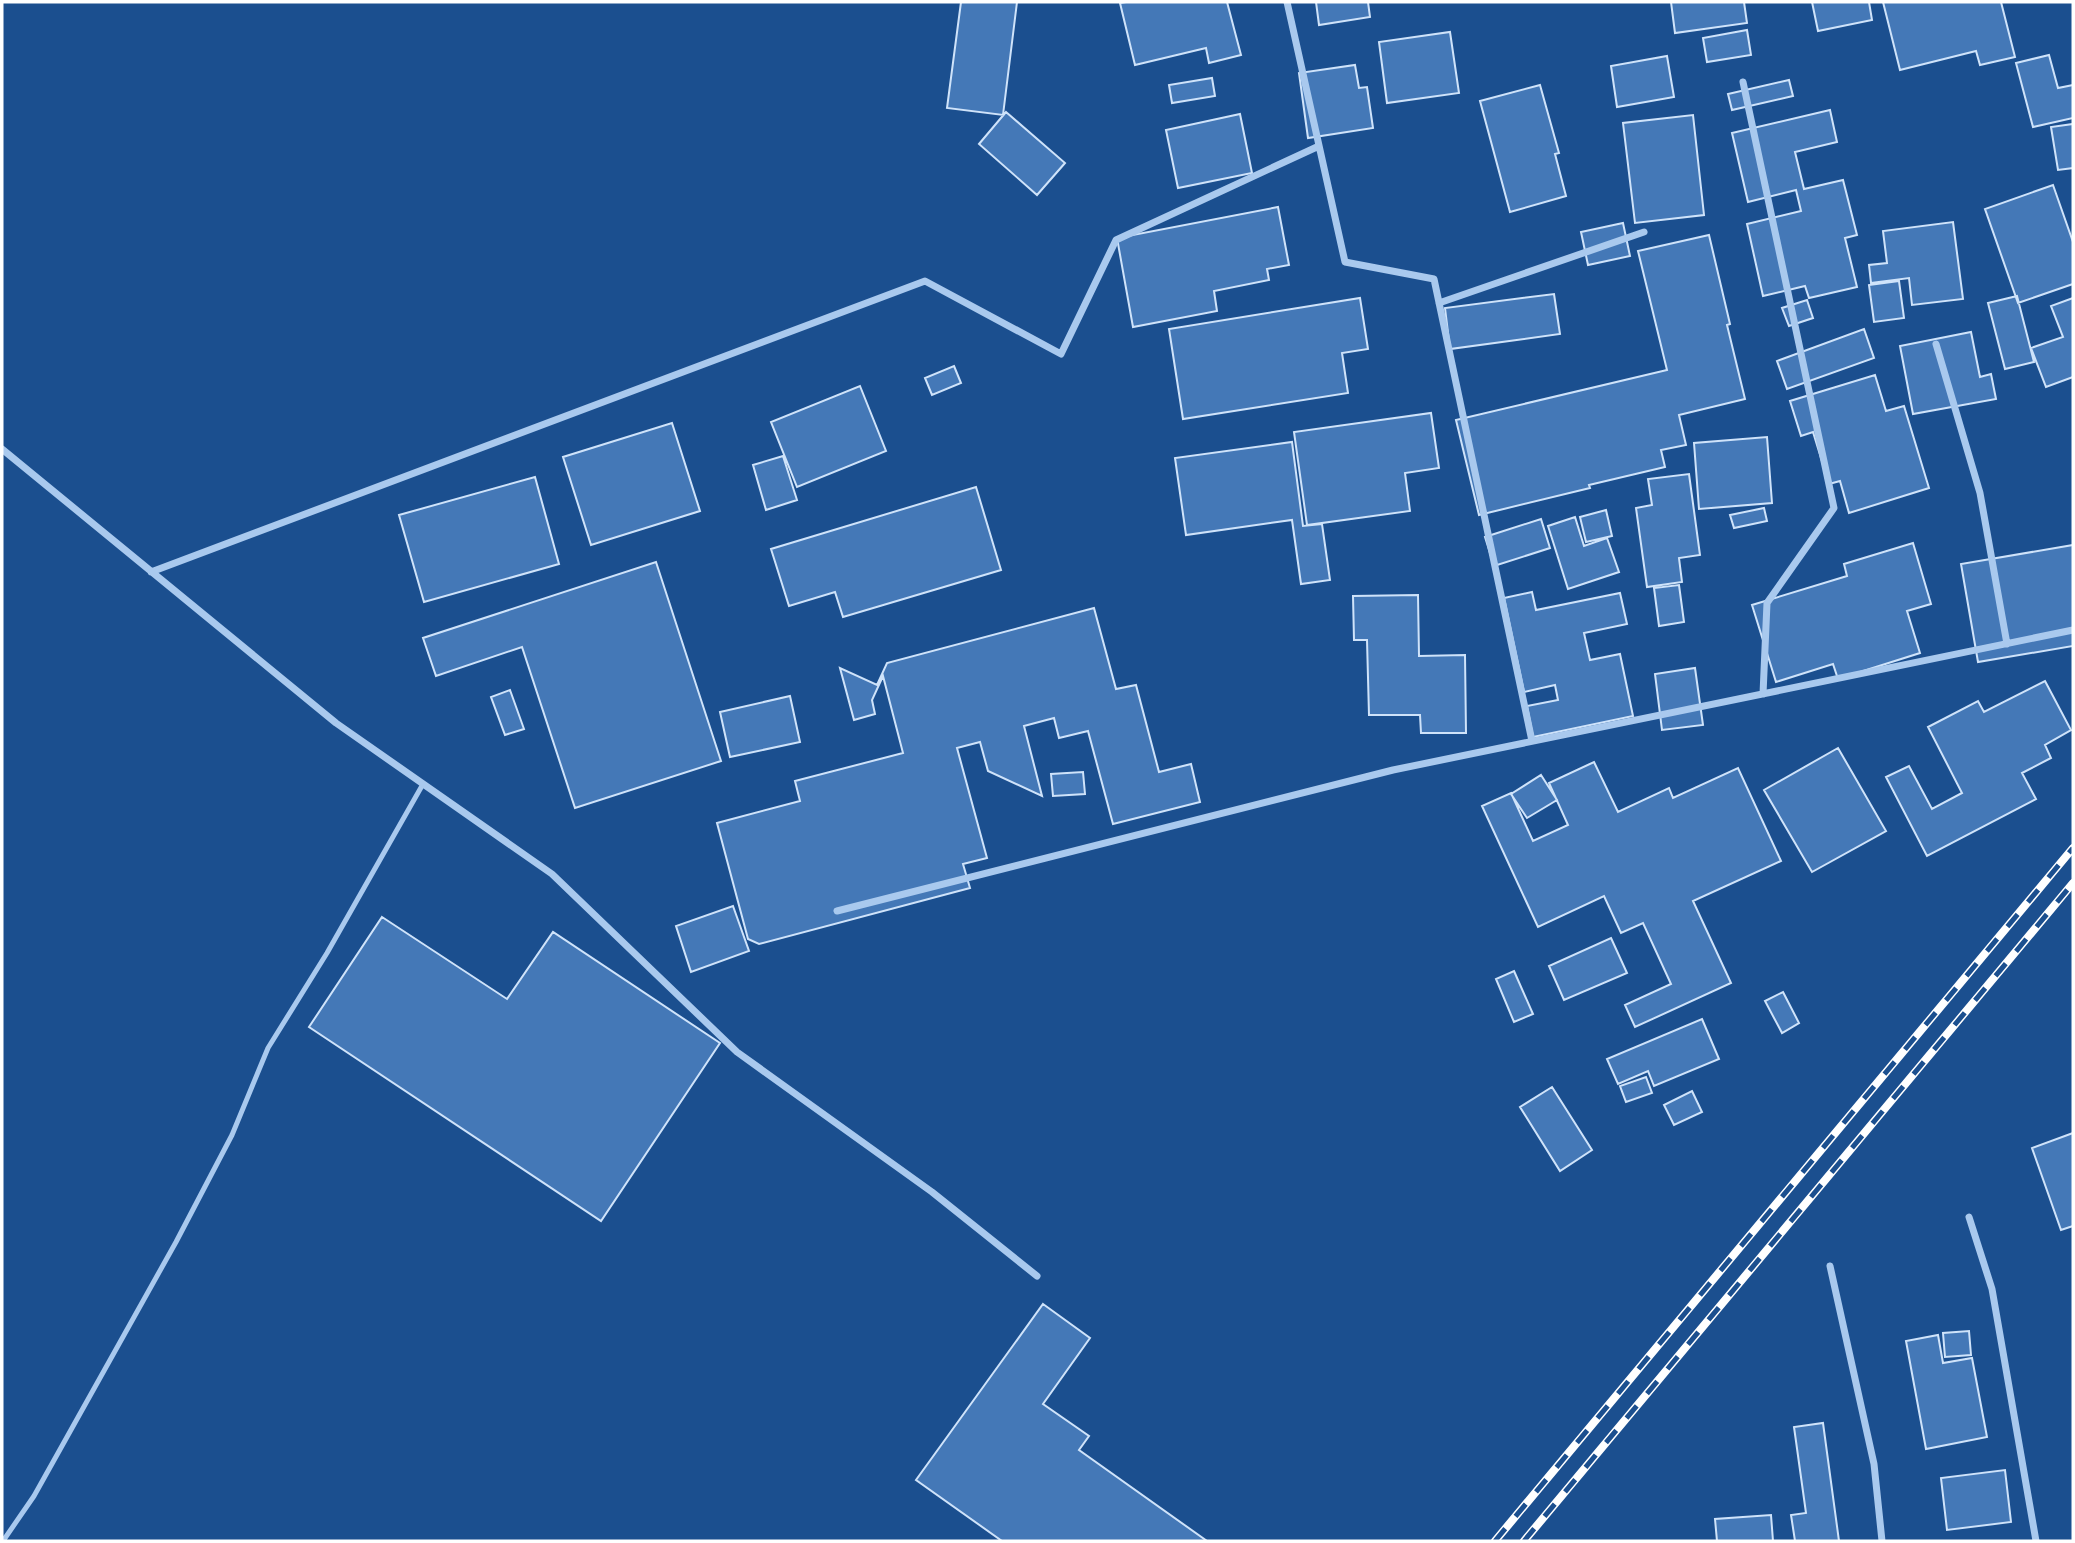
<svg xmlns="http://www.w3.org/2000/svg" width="2075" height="1543" font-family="Raleway,sans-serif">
<rect width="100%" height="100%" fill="#1b4f8f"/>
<path fill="#4478b7" stroke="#cfe3fa" stroke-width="2" d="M961 2H1017L1003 115 947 108Z
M1126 2H1227L1241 55 1209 63 1206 48 1135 65 1120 3Z
M1316 2H1368L1370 17 1319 25Z
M1671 2H1744L1747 23 1675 33Z
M1812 2H1869L1872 20 1818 31Z
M1883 2H2001L2015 57 1980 65 1976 51 1900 70Z
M1747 30 1751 55 1707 62 1703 38Z
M1450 32 1459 93 1387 103 1379 42Z
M2049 55 2058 88 2073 85V118L2033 127 2016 63Z
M1667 56 1674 97 1617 107 1611 66Z
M1355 65 1359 88 1367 87 1373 128 1308 138 1299 73Z
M1212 78 1215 96 1172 103 1169 85Z
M1789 80 1793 96 1732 110 1728 94Z
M1540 85 1559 153 1555 154 1566 196 1510 212 1480 101Z
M1830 110 1837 142 1795 152 1804 189 1843 180 1857 235 1845 238 1857 287 1809 298 1805 286 1763 296 1747 224 1801 211 1796 190 1748 202 1732 133Z
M1006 112 1065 163 1037 195 979 144Z
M1240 114 1252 173 1178 188 1166 130Z
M1693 115 1704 215 1635 223 1623 123Z
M2073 124V168L2058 170 2051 127Z
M2053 185 2073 242V284L2018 303 1985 209Z
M1278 207 1289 265 1267 269 1269 280 1214 291 1217 311 1133 327 1117 238Z
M1953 222 1963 299 1912 305 1909 278 1871 283 1869 265 1887 263 1883 231Z
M1623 223 1630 256 1588 265 1581 232Z
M1709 235 1730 324 1727 325 1745 399 1679 415 1686 445 1661 450 1665 467 1589 485 1590 488 1479 515 1456 420 1667 370 1638 251Z
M1899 281 1904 318 1874 322 1869 285Z
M1554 294 1560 334 1450 349 1445 308Z
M2017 296 2034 362 2005 369 1988 303Z
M1360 298 1368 349 1342 353 1348 393 1183 419 1169 329Z
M2073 298V377L2046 387 2031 348 2063 337 2051 306Z
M1807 300 1813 318 1789 326 1782 308Z
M1864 329 1874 358 1787 389 1777 361Z
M1971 332 1980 377 1991 374 1996 399 1913 414 1900 346Z
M954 366 961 383 932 395 925 378Z
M1875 375 1886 411 1904 406 1929 488 1849 513 1840 481 1829 484 1813 432 1801 436 1790 401Z
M860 386 886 451 797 487 771 422Z
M1431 413 1439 468 1405 473 1410 511 1307 525 1294 432Z
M672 423 700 511 591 545 563 457Z
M1767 437 1772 503 1699 509 1694 443Z
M1292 442 1303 526 1322 524 1330 580 1301 584 1292 520 1186 535 1175 458Z
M783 456 797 500 766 510 753 465Z
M1689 474 1700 555 1679 558 1682 582 1647 587 1636 508 1652 505 1648 479Z
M535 477 559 564 424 602 399 515Z
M976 487 1001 570 843 617 835 592 789 606 771 549Z
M1764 508 1767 521 1734 528 1730 515Z
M1606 510 1612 536 1586 542 1580 517Z
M1575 517 1584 546 1607 538 1619 572 1568 589 1548 526Z
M1541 519 1550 548 1494 566 1485 537Z
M1913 543 1931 604 1907 611 1920 653 1838 679 1833 664 1776 682 1752 605 1847 576 1844 564Z
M2073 545V646L1978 662 1961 564Z
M656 562 721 761 575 808 522 647 436 676 423 638Z
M1679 585 1684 622 1659 626 1654 588Z
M1532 592 1536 610 1620 593 1627 624 1584 633 1590 660 1620 654 1633 716 1533 737 1527 706 1558 700 1555 685 1524 692 1504 598Z
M1418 595 1419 656 1465 655 1466 733H1421L1420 715H1369L1367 640H1354L1353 596Z
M1094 608 1116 689 1136 685 1159 772 1191 764 1200 802 1113 824 1088 731 1059 738 1054 718 1024 726 1042 796 988 771 980 742 957 748 987 858 963 864 970 888 759 944 748 939 717 823 800 801 795 781 903 753 883 676 872 700 875 714 854 720 840 668 877 685 887 663Z
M1695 668 1703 725 1662 730 1655 674Z
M2045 681 2071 730 2045 745 2051 758 2022 773 2036 799 1927 856 1886 777 1909 766 1932 809 1962 793 1928 727 1978 701 1984 712Z
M510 690 524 729 505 735 491 697Z
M790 696 800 742 730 757 720 712Z
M1838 748 1886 831 1812 872 1764 790Z
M1594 762 1618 812 1669 788 1673 798 1738 768 1781 861 1693 901 1731 983 1635 1027 1625 1005 1671 984 1643 923 1621 933 1604 896 1538 927 1482 806 1511 793 1533 841 1568 825 1549 783Z
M1083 772 1085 794 1053 796 1051 774Z
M1541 775 1557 800 1527 818 1511 794Z
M733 906 749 951 691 972 676 926Z
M382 917 507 999 553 932 720 1043 601 1221 309 1027Z
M1611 938 1627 973 1564 1000 1549 966Z
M1514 971 1533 1014 1514 1022 1496 979Z
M1783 992 1799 1023 1782 1033 1765 1001Z
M1702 1019 1719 1059 1654 1086 1648 1071 1618 1084 1607 1059Z
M1646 1077 1652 1093 1626 1102 1620 1086Z
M1552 1087 1592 1150 1560 1171 1520 1107Z
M1692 1091 1702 1112 1674 1125 1664 1105Z
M2073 1133V1226L2061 1230 2032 1148Z
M1043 1304 1090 1338 1043 1404 1089 1436 1079 1450 1207 1541H1002L916 1480Z
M1969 1331 1971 1355 1945 1357 1943 1333Z
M1938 1335 1943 1363 1972 1358 1987 1437 1926 1449 1906 1341Z
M1823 1423 1839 1541H1795L1791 1515 1806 1513 1794 1427Z
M2005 1470 2011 1522 1947 1530 1941 1478Z
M1771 1515 1773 1541H1717L1715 1519Z"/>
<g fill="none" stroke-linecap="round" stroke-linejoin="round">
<path stroke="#a9c9ee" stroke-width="5" d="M3 1541 34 1496 176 1242 232 1135 268 1048 327 953 423 784"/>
<path stroke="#a9c9ee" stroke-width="7" d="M1287 2 1345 262 1434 279 1532 741
M1743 82 1834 508 1767 603 1763 694
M1439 303 1644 232
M1936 344 1980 493 2007 644
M2 449 336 723 552 874 737 1052 932 1192 1037 1276
M151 572 925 281 1061 354 1116 240 1319 146
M837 911 1393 770 2073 630
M1969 1217 1992 1289 2036 1541
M1830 1266 1874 1464 1882 1541"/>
<defs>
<path id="rail" d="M1495 1541 2073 848
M1524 1541 2073 883"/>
</defs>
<use href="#rail" stroke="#fff" stroke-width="8"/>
<use href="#rail" stroke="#1b4f8f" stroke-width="5" stroke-dasharray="16" stroke-linecap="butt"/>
</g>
<rect width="2075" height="1543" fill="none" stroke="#ffffff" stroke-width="7"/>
</svg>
